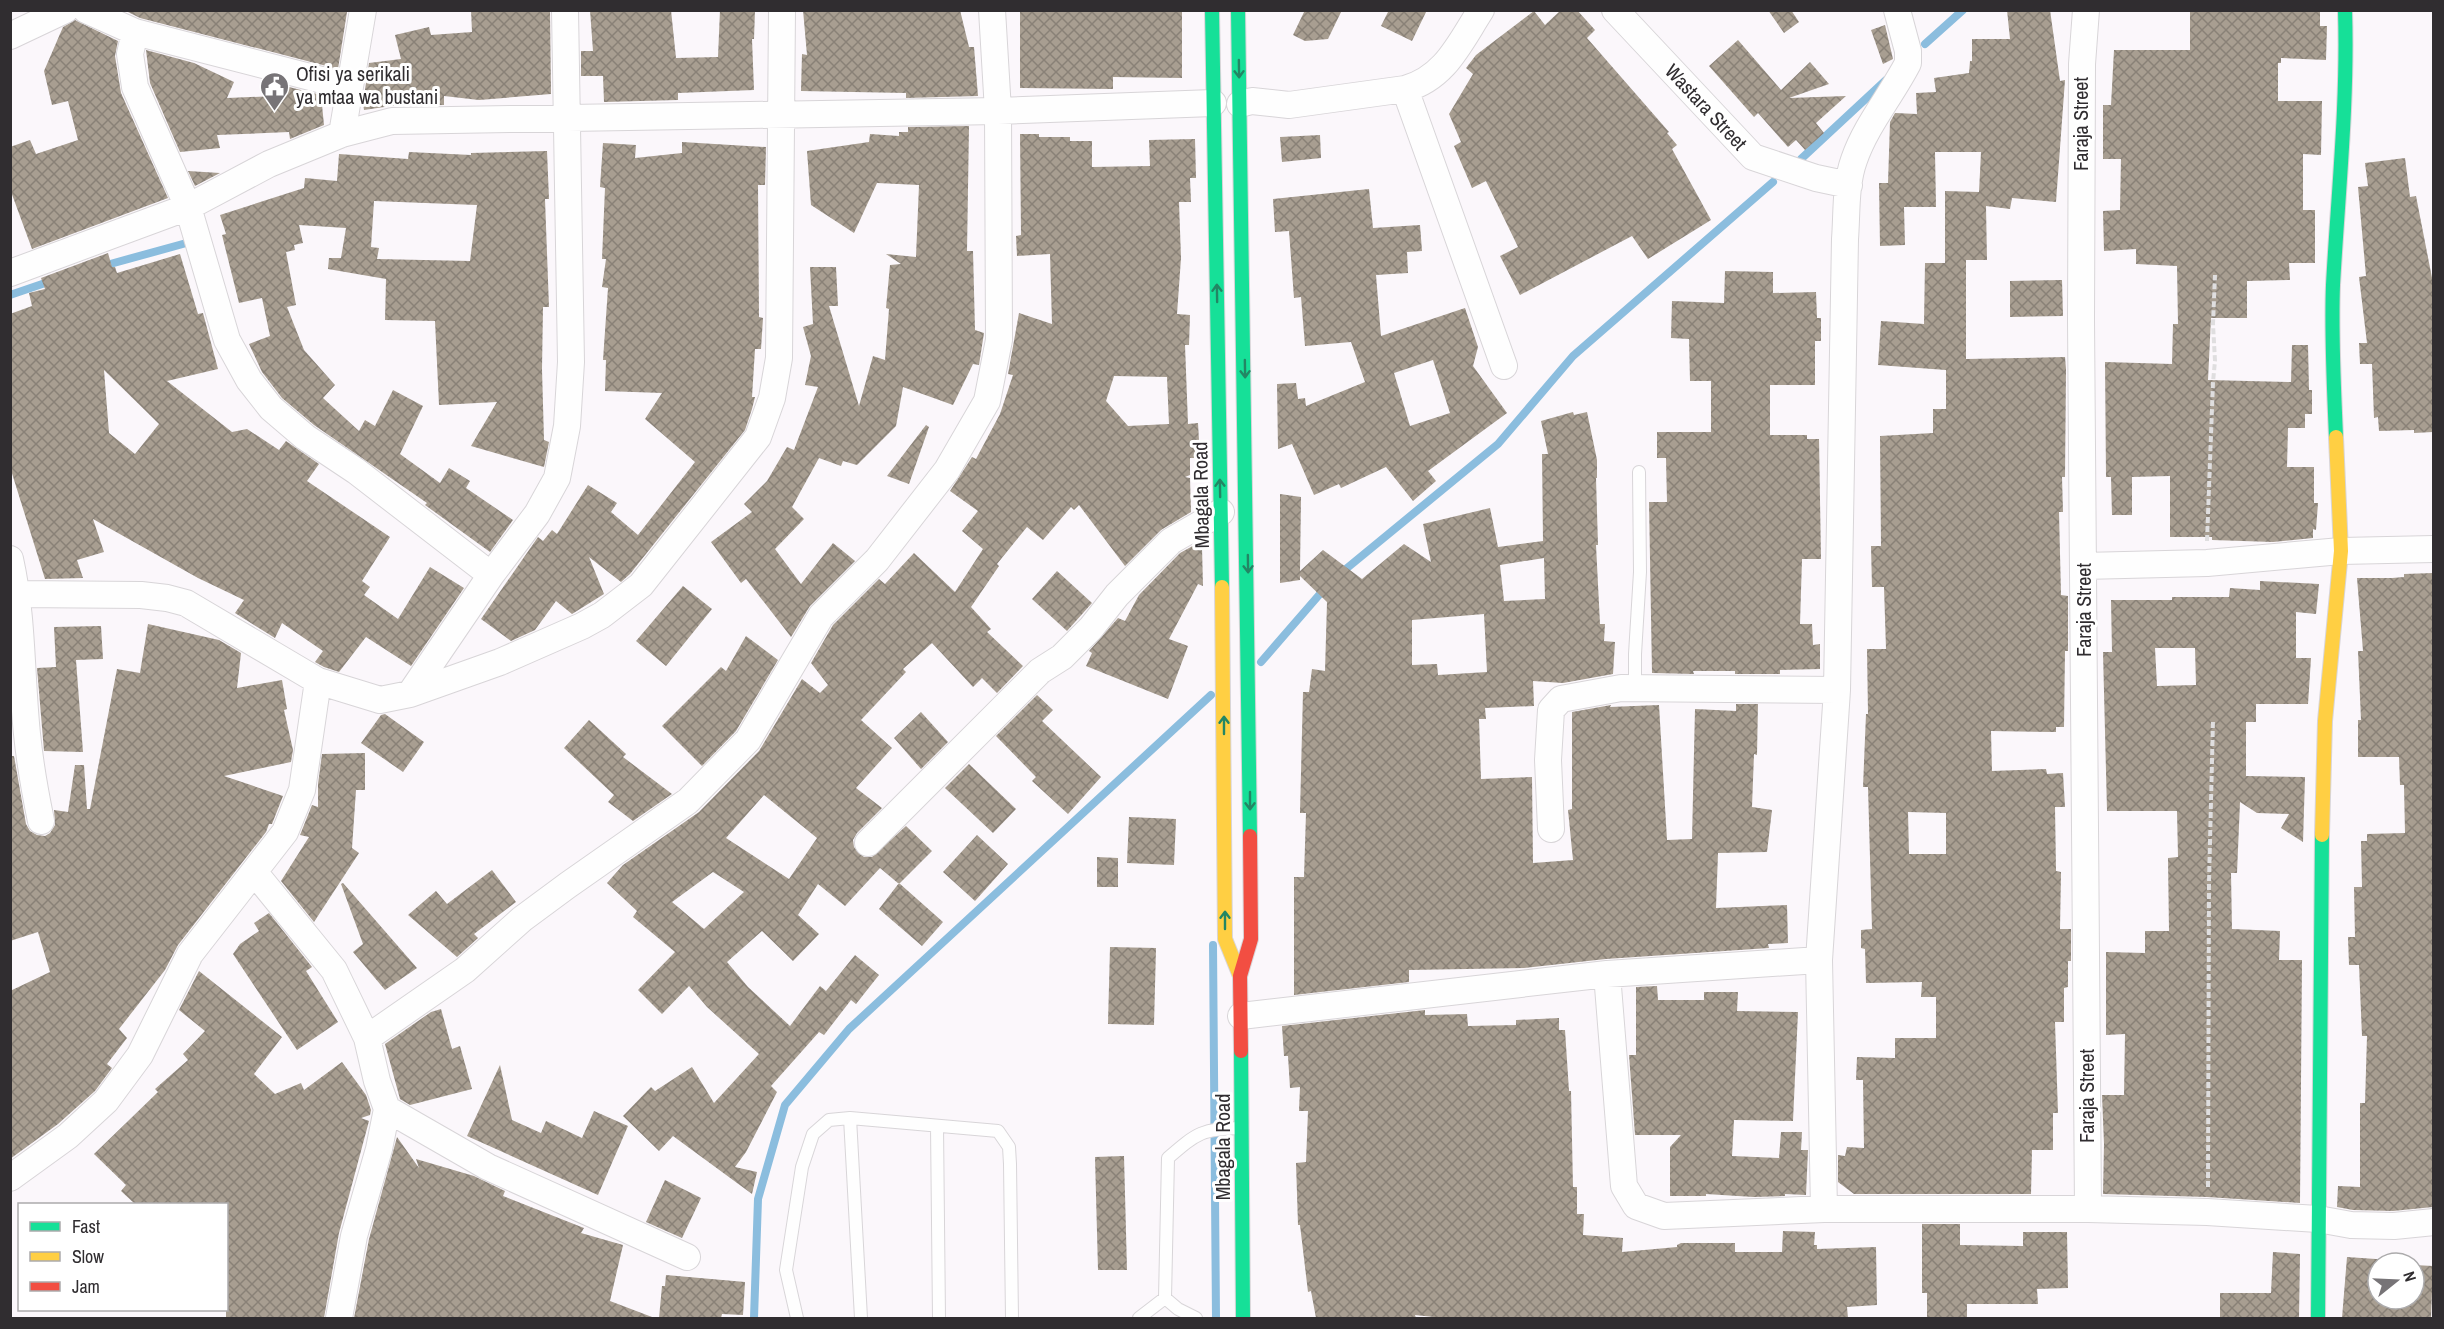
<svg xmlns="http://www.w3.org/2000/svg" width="2444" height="1329" font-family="'Archivo Narrow',sans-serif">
<defs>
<pattern id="building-cross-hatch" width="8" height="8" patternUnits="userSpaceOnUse" patternTransform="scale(1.5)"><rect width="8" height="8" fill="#a89e91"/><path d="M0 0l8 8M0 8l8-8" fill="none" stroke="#898177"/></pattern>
</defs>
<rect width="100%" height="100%" fill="#fbf7fb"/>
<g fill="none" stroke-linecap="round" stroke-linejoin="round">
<path stroke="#8bbdde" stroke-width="8" d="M1925 44 1963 10
M1801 159 1886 80
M103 266 190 242 192 247
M10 295 51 281
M1341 573 1498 444 1573 356 1773 182
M1261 662 1326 587
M1213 945 1216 1318
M754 1318 758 1199 785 1105 849 1029 1211 695"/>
</g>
<path fill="url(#building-cross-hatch)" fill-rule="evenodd" d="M124 10H337L347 12 338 69 140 18Z
M471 10H550L551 94 479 100 444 96V105L391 106 364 110 363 103 369 63 401 59 395 35 429 27 431 35 472 32Z
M590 10H671L676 58 718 57 720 10H755L754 39H752L754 90 678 93V100L604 102 603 76H581V51H593Z
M803 10H960L969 47H974L978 96 906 98V93L801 91 802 54 807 55Z
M1020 10H1182V78L1113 77V89L1020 88Z
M1305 10H1342L1328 39 1305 41 1293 35Z
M1389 10H1427L1412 41 1381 26Z
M1561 10H1577L1595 30 1587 38 1669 132 1667 133 1677 145 1672 149 1711 220 1648 259 1632 236 1520 295 1500 256 1518 247 1486 181 1472 188 1454 146 1461 142 1449 114 1473 74 1466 68 1476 55 1534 11 1545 25Z
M1768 10H1791L1799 22 1784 33Z
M2007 10H2050L2060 81 2065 80 2056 202 2012 198 2010 209 1986 206 1987 260H1966V359L2065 357 2066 369 2065 477H2062L2063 512H2059L2061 595 2068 596V651H2065L2064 727H2056V732L1991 731 1992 771 2046 769 2047 774 2063 773 2065 807H2055L2056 871 2061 872 2060 929H2071V961H2068V987L2064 988V1022H2055L2058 1113H2053V1150H2032L2031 1194H1854L1838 1182V1155L1845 1156 1847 1147 1864 1148 1863 1080H1856L1857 1057 1895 1058V1038H1936V997H1921L1922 982 1866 983 1865 949 1861 948V930L1872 929 1868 787H1863L1866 714H1868L1867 649H1886L1884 587H1872L1871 546H1881L1880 436 1933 433V409H1946V370L1878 365 1881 321 1924 324 1925 263H1945V191L1979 192 1981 152H1935L1936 207H1904L1905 245 1880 246 1879 183H1888L1890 122 1895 113 1917 114 1916 93 1936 92 1934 78 1969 73 1970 61H1972V39H2010ZM1908 812 1946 813V854H1909Z
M2190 10H2320V26H2327L2326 60 2281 58V63H2278V101H2322L2321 155 2303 154V210H2315V263H2289L2290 280 2247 281V318H2211L2208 380 2291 382 2292 345H2308L2309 390H2312V414H2305V428H2288L2287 467H2314V503H2318L2316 530 2313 529V538L2273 542 2212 540V537H2170V476L2132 477V515H2112L2111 477H2106L2105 362 2172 364 2173 324H2178L2177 266 2136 264V249L2104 251 2103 211 2120 210 2121 159H2103V105H2111L2114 50H2190Z
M75 20 118 41 115 56 121 93 168 198 32 249 10 189V147L30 140 36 154 78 140 68 101 52 105 44 71 63 27Z
M1885 25 1893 59 1883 64 1871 30Z
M1738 40 1781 90 1810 62 1829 84 1789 98 1846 96 1816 123 1824 133 1805 150 1796 140 1788 147 1758 113 1754 117 1709 66Z
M146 50 194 63 234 82 227 98 275 96 277 84 321 95 324 125 290 139 289 132 217 135 220 148 180 152 150 83Z
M969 126 967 251H973L975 330 984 333 979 365 973 364 953 405 903 387 896 426 857 465 843 461 841 466 819 458 792 507 804 519 775 549 801 584 833 543 855 561 810 606 791 637 746 579 741 583 711 542 752 512 744 504 767 481 787 447 794 450 818 387 805 385 811 356 803 327 813 324 810 267H836L838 306H829L859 406 873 356 885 360 889 309 886 308 890 265 901 264 886 254 916 257 919 185 877 183 854 233 811 205 807 151 869 142 870 134 899 136V132H908V127Z
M1020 134H1039V137H1070V141H1092V167L1150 166 1149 140 1195 139 1196 178H1190L1191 202H1179L1181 258 1177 314 1190 315 1189 345H1185L1188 424 1198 423 1200 458H1190V475L1185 477 1190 478 1191 512 1161 530 1125 566 1079 505 1074 510 1071 507 1043 540 1027 527 997 564 999 566 971 607 991 629 987 632 1023 666 997 693 982 678 973 687 932 643 903 669 906 672 861 720 892 748 856 788 882 808 857 833 853 840 854 847 864 857H872L906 826 932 851 899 884 880 868 845 906 818 884 798 915 819 934 793 961 762 931 727 962 748 987 790 1026 820 986 826 991 855 955 879 975 856 1004 851 1000 824 1035 819 1032 771 1086 777 1092 746 1152 735 1167 757 1172 752 1194 673 1136 659 1151 623 1116 651 1087 655 1091 692 1067 714 1103 759 1054 707 1007 689 986 662 1014 638 990 675 952 633 917 637 911 607 883 623 865 699 812 759 751 802 679 820 693 828 685 811 663 833 625 879 579 885 584 914 553 955 592 983 549 962 531 978 511 950 491 972 457 976 459 1000 414 1013 375 1008 374 1019 313 1052 324 1050 254 1017 256 1016 236 1021 235ZM1114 376 1167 377 1169 424 1128 426 1106 401ZM764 795 817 838 789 879 726 838ZM713 872 744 892 704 929 672 902Z
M1320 135 1321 158 1282 162 1280 137Z
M682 142 766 147 765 185H758L759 317 763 318 761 349H755L752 397H755L752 409 745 430 630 574 621 582 589 557 604 594 572 614 556 601 535 630 511 641 481 619 538 537 543 541 552 530 557 534 588 485 617 503 611 512 638 535 695 462 645 419 662 393 605 391 606 360H603L608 288 602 287 606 259H602L605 188 600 187 603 143 636 145 635 158 682 153Z
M547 151 549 199H545L549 307H543L542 369 544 440 549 442 544 467 471 446 497 402 439 405 435 321 385 320 386 279 328 269 329 258H341L346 228 299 225 303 243 294 245 295 250 286 252 296 305 287 307 304 350 335 385 323 398 359 431 365 420 375 426 393 390 423 406 400 454 440 483 449 468 470 481 466 488 513 520 490 552 425 505 427 503 314 425 282 398 262 372 249 344 270 336 262 298 239 303 222 235 226 234 220 215 304 188 305 178 337 181 339 154 408 159 409 152 471 155V153ZM374 201 477 205 470 261 377 259 379 248 371 247Z
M2405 158 2410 197 2416 196 2433 283V432L2414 433V430L2379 431 2378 417 2374 418 2372 364H2360L2359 343H2367L2359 277 2366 276 2358 187 2368 186 2365 163Z
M188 171 220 173 195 186Z
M1369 189 1373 228 1420 225 1422 251 1407 252 1408 273 1376 275 1381 336 1465 308 1478 347 1473 366 1507 413 1428 471 1436 481 1413 501 1386 467 1341 488 1339 484 1314 495 1292 444 1278 449 1277 384 1296 383 1298 399 1305 398 1306 406 1365 382 1351 342 1305 346 1301 297 1294 298 1289 231 1275 232 1273 199ZM1433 360 1450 413 1410 426 1394 373Z
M108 253 112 267H115L117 273 180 254 198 314 203 313 218 369 167 381 232 432 247 429 279 450 286 441 319 464 307 481 390 537 362 581 370 587 364 595 398 619 430 567 464 588 411 666 366 637 339 672 324 667 315 662 323 651 282 623 275 638 235 613 244 600 198 578 93 519 104 552 77 560 83 578 45 579 10 467V314L32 306 29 293 45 289 41 278ZM104 370 159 424 135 454 109 433Z
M1725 271 1773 272V293L1816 292 1817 318H1821V341H1815V385H1770V435H1807V439H1819L1821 559H1802L1800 624H1812L1813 645 1820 644V669L1780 670V674H1735V671H1693L1694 674 1652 673 1649 502H1667L1666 458H1657V432H1711V381H1690L1689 339 1671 338 1672 301 1724 303Z
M2062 280 2063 316 2010 317V281Z
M1573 412 1574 415 1587 412 1597 460V478H1596L1598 545H1596L1600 624H1605L1604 641 1615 642 1613 674 1563 683 1533 681 1534 706 1485 708 1486 719H1479L1481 779 1532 777 1533 863 1573 860 1568 810 1572 809V712L1611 705 1610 707 1659 705 1667 840 1692 839 1695 709 1736 711V704H1758L1757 755 1754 754 1752 807 1772 810 1767 852 1718 853 1716 908 1787 905 1788 943 1768 944 1769 948 1606 959 1524 968 1409 970V982L1294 995V877H1304L1306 813H1300L1303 692H1309L1312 669 1325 671 1327 602 1300 576V580L1280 583V494L1301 497 1300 571 1323 550 1362 579 1404 544 1431 562 1423 524 1490 508 1498 547 1543 541 1542 454H1548L1541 421ZM1544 558 1545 599 1504 601 1500 565ZM1484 614 1487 672 1438 675 1437 664 1412 665V620Z
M926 425 929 427 909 484 887 476Z
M1198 543 1200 547H1202L1203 586 1198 584 1169 639 1188 646 1168 699 1086 666 1092 653 1089 651 1118 618 1125 621 1139 595 1180 553Z
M1057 571 1092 603 1067 631 1032 599Z
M2433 573V1207L2393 1211 2353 1210 2337 1207 2338 1186 2360 1187V1103H2365L2367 1036H2362L2359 965H2349L2348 937H2355L2354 887H2362L2361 841H2367V834L2405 833 2404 785H2400L2399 757H2358V720H2361L2358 651H2363L2357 578H2392L2404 577V574Z
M2260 581 2319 584 2316 614 2296 612V658H2311L2308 704H2256V722H2246V776L2305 777 2303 842 2281 828 2289 814 2257 813 2240 802 2237 873H2231L2232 929 2280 931 2279 960H2302L2300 1203 2207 1197 2103 1194 2104 1144 2102 1095H2124L2125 1034 2106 1035V952L2145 953V931H2169L2168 858 2178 857 2177 811H2107L2103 652H2112L2111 600H2172V597H2229L2230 588 2260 590ZM2155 648H2195L2196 685 2157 686Z
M683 586 712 609 666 666 636 641Z
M148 624 219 640 241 653 237 688 282 680 287 709 284 710 293 750 291 762 224 776 283 796 272 824H269L266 832 178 945 165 970 119 1029 127 1038 107 1064 112 1068 95 1091 58 1124 10 1159V991L50 972 38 932 10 941V756H14L26 824 30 831 37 835 45 836 50 833 55 825 54 810 68 812 75 765H84L87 809H90L117 669 140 673Z
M101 626 103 659 76 660 83 752 44 751 37 668 56 667 54 627Z
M746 636 778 660 736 731 702 766 662 726 721 667 726 671Z
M1037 695 1053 710 1042 721 1101 777 1068 814 1032 781 1036 777 996 736Z
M921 712 948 742 921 769 894 738Z
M385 714 424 742 403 772 361 743 381 715Z
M589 720 626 754 623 757 672 794 633 821 608 802 614 795 564 748Z
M365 753V790H356L352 848 359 853 314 922 281 881 309 837 300 835 312 805 318 807V784L322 754Z
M969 764 1016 809 993 833 945 788Z
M1129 817 1176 819 1174 865 1127 863Z
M977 835 1008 864 975 901 943 872Z
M1097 857 1118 858V887H1097Z
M492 870 516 902 474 934 478 938 457 957 408 915 436 891 447 904Z
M343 883 417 968 385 990 353 952 363 944 341 884Z
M899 883 943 922 922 946 879 909Z
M269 913 312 967 306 971 338 1022 297 1050 233 954 240 944 259 931 254 923Z
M1110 947 1156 948 1154 1025 1108 1024Z
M199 971 282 1037 254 1074 275 1094 301 1083 304 1090 342 1062 366 1095 371 1110 370 1115 361 1118 369 1121 339 1233 324 1318H226V1204H135L121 1191 126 1185 94 1154 158 1092 155 1089 188 1060 183 1054 205 1031 179 1010Z
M1657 986 1658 1000H1704V992H1738L1737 1011 1798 1012 1793 1121 1734 1120 1732 1156 1779 1158 1781 1132H1802L1801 1150H1808L1806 1195 1785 1194V1196L1754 1197 1706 1194V1196H1670V1147L1681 1135H1635L1629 1055H1636V987Z
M441 1009 452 1049 460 1046 472 1089 410 1105 400 1099 385 1044 431 1012Z
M1425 1010V1015L1467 1014 1468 1026 1516 1025V1020L1559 1018V1030H1565L1569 1091H1571L1573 1187H1577V1214H1584L1583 1235 1623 1238 1622 1252 1677 1247V1245L1681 1243H1735V1252H1782L1783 1231 1815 1232 1814 1245H1817V1249L1876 1247 1877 1305 1847 1307 1848 1318H1443L1415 1315 1416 1318H1316L1311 1291 1308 1292 1300 1225H1298L1296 1163 1306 1162 1308 1111H1299L1300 1087 1290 1088 1288 1056H1284L1282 1026Z
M500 1065 512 1120 541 1133 546 1121 582 1138 594 1111 628 1126 598 1195 467 1136Z
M397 1137 419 1168 416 1159 474 1176 505 1191 503 1196 584 1228 581 1233 623 1245 610 1301 652 1317V1318H354L369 1239Z
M1124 1156 1127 1270H1098L1095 1157Z
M665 1180 701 1198 682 1238 646 1222Z
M1922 1224H1960V1245L2023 1246V1232H2067L2068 1288 2037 1289 2038 1304H1967V1318H1927V1293H1922Z
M2273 1252 2300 1254 2299 1318H2220V1293H2271Z
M2347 1257 2390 1260V1263H2378V1299H2414V1265L2433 1266 2431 1318H2342Z
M666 1275 745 1282 743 1315 722 1314 721 1318H659L662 1286H665Z"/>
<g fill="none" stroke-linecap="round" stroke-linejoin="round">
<defs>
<path id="lane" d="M1635 688V654L1640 572 1639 472
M850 1118 861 1318
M937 1126 939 1318
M797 1318 786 1270 802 1167 813 1134 829 1120 850 1118 998 1131 1009 1147 1010 1164 1012 1318
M1139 1318 1165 1298
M1196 1318 1178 1309 1165 1298 1168 1158C1198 1132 1202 1129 1242 1128"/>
<path id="street" d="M86 10 135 32 349 87
M1615 10 1753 157 1816 178 1849 185
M2086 10 2082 64 2081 320 2088 1209
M135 32 130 54 135 87 188 207 227 340 249 380 271 408 305 437 356 471 491 575
M10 36 65 10
M1405 89 1504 366
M1240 104 1252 101 1289 105 1405 89C1445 78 1459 44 1481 10
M342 134 363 10
M10 273 188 207 269 164 342 134 392 121 998 111 1213 103
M10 559C23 617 21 676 27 734 30 764 35 792 41 821
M2083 566 2207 563 2341 551 2434 549
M18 594 141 595 167 598 186 603 318 681 380 700 410 694 500 662 582 626 602 615 641 585 758 437 772 398 779 358 782 10
M410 694 491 575 537 514 557 478 567 426 571 362 565 10
M1551 829 1548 760 1551 710 1561 699 1621 688 1837 690
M868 843 1040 671 1062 657 1091 628 1117 595 1171 541 1221 512
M255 873 334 970 367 1038 377 1081 387 1109 379 1149 354 1236 339 1318
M1607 974 1624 1186 1636 1206 1664 1216 1824 1209H2088L2207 1212 2318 1219 2351 1225 2394 1226 2434 1222
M1241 1016 1607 974 1819 960
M367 1038 465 970 522 919 568 885 688 801 748 740 821 616 877 560 947 470 987 401 999 340 998 111 992 10
M387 1109 488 1167 687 1257
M10 1178 68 1136 106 1101 140 1055 190 954 285 832 302 790 318 681
M1824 1209 1819 960 1837 690 1845 239C1847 214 1845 185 1854 160 1866 125 1891 96 1908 63V51L1897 10"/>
<path id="fast" d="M1212 10 1222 587
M1238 10 1250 836
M2336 437C2334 387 2331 336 2333 285 2338 194 2348 102 2345 10
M1241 1051 1243 1318
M2318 1318 2322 835"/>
<path id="slow" d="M1222 587 1225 939 1240 976
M2322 835 2325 721 2341 551 2336 437"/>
<path id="jam" d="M1241 1051 1240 976 1251 939 1250 836"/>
</defs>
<use href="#lane" stroke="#d8d5d8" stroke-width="14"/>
<use href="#street" stroke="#d8d5d8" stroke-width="28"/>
<use href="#fast" stroke="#d8d5d8" stroke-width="16"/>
<use href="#slow" stroke="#d8d5d8" stroke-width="16"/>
<use href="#jam" stroke="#d8d5d8" stroke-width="16"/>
<path stroke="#dfdedf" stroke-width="4" stroke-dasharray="6 3" stroke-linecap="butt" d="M2207 541 2213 382 2215 361 2213 324 2215 275
M2208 1187 2209 883 2213 720"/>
<use href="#lane" stroke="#fefefe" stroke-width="12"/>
<use href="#street" stroke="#fefefe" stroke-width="26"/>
<use href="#fast" stroke="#16e098" stroke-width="14"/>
<use href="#slow" stroke="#ffcf43" stroke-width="14"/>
<use href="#jam" stroke="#f24e42" stroke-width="14"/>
</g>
<defs><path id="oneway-shaft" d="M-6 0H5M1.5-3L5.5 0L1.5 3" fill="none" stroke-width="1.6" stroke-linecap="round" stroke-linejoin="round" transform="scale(1.5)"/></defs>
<g stroke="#238664">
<use href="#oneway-shaft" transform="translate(1239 69) rotate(89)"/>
<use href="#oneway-shaft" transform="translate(1217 293) rotate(-91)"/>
<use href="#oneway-shaft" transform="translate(1245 369) rotate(89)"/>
<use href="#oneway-shaft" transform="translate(1220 488) rotate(-91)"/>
<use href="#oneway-shaft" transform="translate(1248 564) rotate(89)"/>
<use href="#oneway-shaft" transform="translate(1224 725) rotate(-90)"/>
<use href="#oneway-shaft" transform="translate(1250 801) rotate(90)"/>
<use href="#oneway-shaft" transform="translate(1225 920) rotate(-90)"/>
</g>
<defs>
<symbol id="civic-pin" viewBox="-11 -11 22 30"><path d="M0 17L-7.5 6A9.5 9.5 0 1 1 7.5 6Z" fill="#777477" stroke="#fff"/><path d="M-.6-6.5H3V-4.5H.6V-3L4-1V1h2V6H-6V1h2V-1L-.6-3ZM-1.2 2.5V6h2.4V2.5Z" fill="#fff"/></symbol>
</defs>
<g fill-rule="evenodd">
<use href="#civic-pin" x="258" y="70" width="33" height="45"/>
</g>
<g text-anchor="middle" stroke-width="6" stroke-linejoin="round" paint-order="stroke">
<g font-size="20" fill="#302d30" stroke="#fff" text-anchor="start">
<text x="296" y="81">Ofisi ya serikali<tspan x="296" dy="23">ya mtaa wa bustani</tspan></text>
</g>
<g font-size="20" fill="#302d30" stroke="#fff">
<text transform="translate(1706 107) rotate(47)" y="7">Wastara Street</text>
<text transform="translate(2081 124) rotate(-90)" y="7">Faraja Street</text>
<text transform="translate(1201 495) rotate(-91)" y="7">Mbagala Road</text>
<text transform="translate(2084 610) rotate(-90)" y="7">Faraja Street</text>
<text transform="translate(2087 1096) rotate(-90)" y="7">Faraja Street</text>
<text transform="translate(1223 1147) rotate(-90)" y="7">Mbagala Road</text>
</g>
</g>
<rect width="2444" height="1329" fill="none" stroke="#302d30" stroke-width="24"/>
<rect x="18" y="1203" width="210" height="108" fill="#ffffff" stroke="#acabac" stroke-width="1.5"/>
<rect x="30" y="1222" width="30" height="9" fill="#16e098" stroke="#acabac" stroke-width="1.5"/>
<text x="72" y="1233" font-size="18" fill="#302d30">Fast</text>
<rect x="30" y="1252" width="30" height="9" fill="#ffcf43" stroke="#acabac" stroke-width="1.5"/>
<text x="72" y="1263" font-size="18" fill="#302d30">Slow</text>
<rect x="30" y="1282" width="30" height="9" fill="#f24e42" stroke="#acabac" stroke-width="1.5"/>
<text x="72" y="1293" font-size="18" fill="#302d30">Jam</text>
<g transform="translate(2396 1281) rotate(72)"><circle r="28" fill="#ffffff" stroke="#acabac" stroke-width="1.5"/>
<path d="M0-4.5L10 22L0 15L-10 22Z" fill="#777477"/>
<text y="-9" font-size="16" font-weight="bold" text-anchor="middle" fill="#302d30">N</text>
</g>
</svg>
